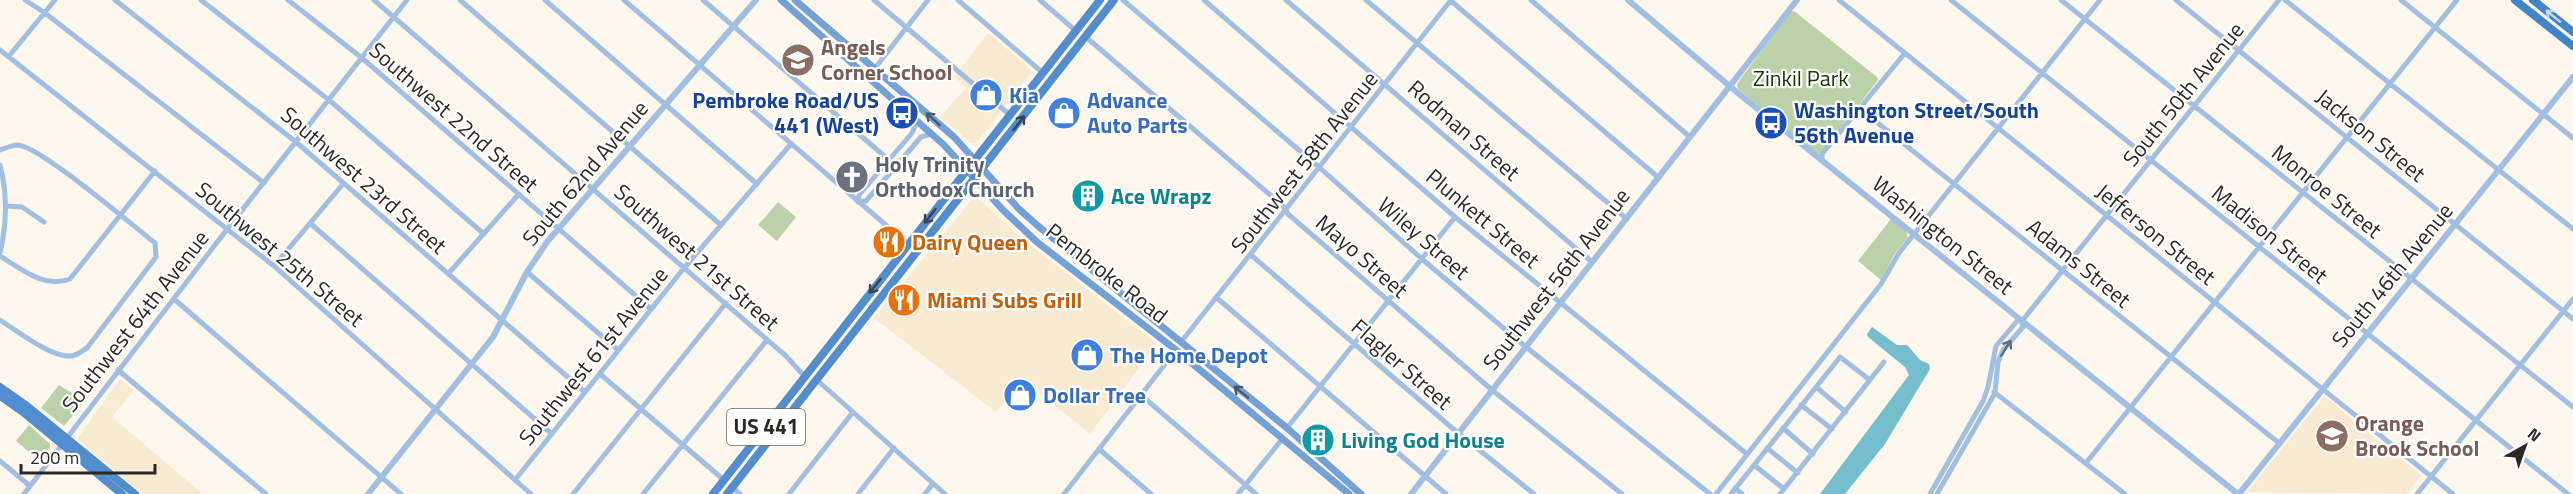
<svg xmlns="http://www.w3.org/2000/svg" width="2573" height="494" font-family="'Titillium Web',sans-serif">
<rect width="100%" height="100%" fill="#fef7ed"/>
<path fill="#f9ead2" d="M988 33 1031 69V73L976 143H971L940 117 966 88 954 77Z
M975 196 1024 240 1157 344 1090 434 1023 379 996 412 874 318Z
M120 379 134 390 112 417 203 494H143L77 439Z
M2324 396 2421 475 2407 494 2247 492Z"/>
<path fill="#bad1a9" d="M1794 11 1877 77 1878 80 1822 152 1817 154 1738 89 1737 84 1790 12Z
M778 202 796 217 777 241 758 225Z
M1891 219 1906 231 1908 237 1894 255 1881 280 1858 261Z
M59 385 85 401 64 426 41 408Z
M29 425 50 444V448L40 461 16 441Z"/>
<path fill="#75becc" d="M1872 327 1897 345H1907L1920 360 1929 364 1930 369 1885 444 1845 494H1820L1909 375 1905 367 1868 337 1867 334Z"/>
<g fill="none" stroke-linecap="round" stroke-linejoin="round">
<path stroke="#a0bfe3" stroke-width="5" d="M25 0 45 13 264 183
M115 0 296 142 585 392
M201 0 329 100 484 234
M288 0 362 58 651 309
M374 0 786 356 805 377
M460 0 721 225
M545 0 757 184
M624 0 908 244
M703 0 896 166
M874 0 1010 115
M958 0 1043 73
M1040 0 1076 31
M1123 0 1320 168 1422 259 1526 347 1710 494
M1204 0 1455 217 1747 454
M1286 0 1592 262
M1366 0 1627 219
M1450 0 1659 178
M1531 0 1690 137
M1839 0 2453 494
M1951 0 2568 494
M2061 0 2573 407
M2176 0 2573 319
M2285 0 2573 229
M2401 0 2573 138
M1086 37 1283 206 1288 214 1492 390 1622 494
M0 50 274 266 531 494
M9 56 55 0
M875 68 928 0
M1859 108 2279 443
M0 150C5 148 13 145 18 145 41 147 132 225 155 243L156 257 87 348C82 351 77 356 70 356 52 358 16 330 0 320
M1822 159V154L1905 53
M0 165C8 195 7 223 0 253
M858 202 859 195 912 133 915 126 913 119
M858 202 866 201 921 137 931 134
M7 206 22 207 44 222
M311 224 552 434
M1251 255 1458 433 1534 494
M0 256C22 269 44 289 70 279L155 171
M274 266 343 184
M527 272 618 350
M448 274 518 195
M1217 298 1446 494
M174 299 401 494
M1181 342 1451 0
M118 370 266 494
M600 374 724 480
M817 380 945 494
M1816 387 1846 412
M1994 392 2125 494
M1141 395 1256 494
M1801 405 1832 429
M1287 428 1455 217
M1783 428 1813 454
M1767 448 1798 473
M1099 449 1151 494
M0 461 30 486
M2086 463 2457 0
M1754 465 1784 489
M515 480 684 268 791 144
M732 487 740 494
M1735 488 1742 494
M24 494 228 228 407 0
M573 494 726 303
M643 494 767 340
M789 494 853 412
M858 494 894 448
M925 494 933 483
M1064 494 1176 350
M1238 494 1283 438
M1716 494 1881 284 1899 253 1914 234 2100 0
M1731 494 1840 357 1870 380
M1780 494 1884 362
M1930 494 1983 401 1988 387 1996 346 2017 321H2022L2279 0
M1937 494 1995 393 1998 362 2003 350 2023 327 2022 321
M2417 494 2573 299"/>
<path stroke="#a0bfe3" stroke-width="6" d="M1628 0 1739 94 2238 494
M368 494 493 337 527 272 547 242 756 0
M1411 494 1797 0
M2239 494 2573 77"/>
<path stroke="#74a2d7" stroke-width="7" d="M781 0 944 145 1003 210 1037 242 1176 350 1349 494
M795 0 954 137 1018 208 1038 226 1287 428 1361 494"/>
<path stroke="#528dcd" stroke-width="8" d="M0 387 27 406 135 494
M0 396 23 412 122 494
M713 494 1100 0
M727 494 1114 0"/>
<path stroke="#4284c8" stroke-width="8" d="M2515 0 2573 46
M2533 0 2573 32"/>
</g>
<defs><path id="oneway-shaft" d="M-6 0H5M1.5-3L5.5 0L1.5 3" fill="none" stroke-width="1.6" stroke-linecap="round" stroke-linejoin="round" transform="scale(1.5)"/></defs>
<use stroke="#c6daee" href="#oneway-shaft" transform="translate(2553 16) rotate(-141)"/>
<g stroke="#49596a">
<use href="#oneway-shaft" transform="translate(933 119) rotate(-138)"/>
<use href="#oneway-shaft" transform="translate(1241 392) rotate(-141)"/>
</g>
<g stroke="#374655">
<use href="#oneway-shaft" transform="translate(1019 123) rotate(-52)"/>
<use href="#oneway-shaft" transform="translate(930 216) rotate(128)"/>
<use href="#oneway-shaft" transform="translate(875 286) rotate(128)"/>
</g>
<use stroke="#606c79" href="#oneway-shaft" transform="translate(2006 348) rotate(-58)"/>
<defs>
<symbol id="school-disc" viewBox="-11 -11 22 22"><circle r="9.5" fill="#8d6e63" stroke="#fff"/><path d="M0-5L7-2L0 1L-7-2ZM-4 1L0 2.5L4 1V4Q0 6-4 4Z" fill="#fff"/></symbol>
<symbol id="shop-disc" viewBox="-11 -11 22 22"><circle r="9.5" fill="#3f7fe0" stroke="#fff"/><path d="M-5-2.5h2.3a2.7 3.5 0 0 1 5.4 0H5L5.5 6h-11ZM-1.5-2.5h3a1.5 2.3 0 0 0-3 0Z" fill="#fff"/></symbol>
<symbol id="bus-disc" viewBox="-11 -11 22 22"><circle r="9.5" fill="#1a4fb4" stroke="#fff"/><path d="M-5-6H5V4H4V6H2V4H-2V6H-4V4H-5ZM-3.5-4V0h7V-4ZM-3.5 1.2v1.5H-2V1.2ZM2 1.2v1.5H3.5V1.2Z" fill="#fff"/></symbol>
<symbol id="church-disc" viewBox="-11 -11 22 22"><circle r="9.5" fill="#6b7280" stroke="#fff"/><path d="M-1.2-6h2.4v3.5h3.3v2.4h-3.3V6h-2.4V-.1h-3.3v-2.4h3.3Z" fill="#fff"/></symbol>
<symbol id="building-disc" viewBox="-11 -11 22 22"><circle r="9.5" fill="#0f9aa8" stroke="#fff"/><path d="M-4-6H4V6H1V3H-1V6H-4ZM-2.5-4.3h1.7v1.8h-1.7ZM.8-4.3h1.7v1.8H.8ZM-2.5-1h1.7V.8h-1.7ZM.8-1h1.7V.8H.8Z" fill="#fff"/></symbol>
<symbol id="restaurant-disc" viewBox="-11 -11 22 22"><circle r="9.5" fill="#e8710a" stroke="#fff"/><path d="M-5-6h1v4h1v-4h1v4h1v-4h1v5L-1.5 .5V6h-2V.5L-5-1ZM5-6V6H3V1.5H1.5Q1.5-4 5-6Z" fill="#fff"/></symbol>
</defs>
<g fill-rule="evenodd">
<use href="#school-disc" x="779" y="41" width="38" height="38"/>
<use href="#shop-disc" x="967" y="76" width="38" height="38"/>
<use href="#bus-disc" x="883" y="94" width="38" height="38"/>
<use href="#shop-disc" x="1045" y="94" width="38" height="38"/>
<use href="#bus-disc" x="1752" y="104" width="38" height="38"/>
<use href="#church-disc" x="833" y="158" width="38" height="38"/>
<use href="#building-disc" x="1069" y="177" width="38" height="38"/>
<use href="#restaurant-disc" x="870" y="223" width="38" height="38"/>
<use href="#restaurant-disc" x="885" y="281" width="38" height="38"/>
<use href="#shop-disc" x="1068" y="336" width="38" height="38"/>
<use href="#shop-disc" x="1001" y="376" width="38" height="38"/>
<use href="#school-disc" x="2313" y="417" width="38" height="38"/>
<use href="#building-disc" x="1299" y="421" width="38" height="38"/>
</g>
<g text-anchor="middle" stroke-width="4.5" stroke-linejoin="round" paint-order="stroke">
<rect fill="#fff" stroke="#6b6864" stroke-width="1.5" x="727" y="409" width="78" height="36" rx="4.5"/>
<g font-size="21" font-weight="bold" fill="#2c2822">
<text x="766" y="434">US 441</text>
</g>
<g font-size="22" font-weight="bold" fill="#785e54" stroke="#fff" text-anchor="start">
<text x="821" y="55">Angels<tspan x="821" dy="25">Corner School</tspan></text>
<text x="2355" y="431">Orange<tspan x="2355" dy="25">Brook School</tspan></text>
</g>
<g font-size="22" fill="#1b3500" stroke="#fff">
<text x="1801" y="86">Zinkil Park</text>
</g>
<g font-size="22" fill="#2c2822" stroke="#fff">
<text transform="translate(2183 94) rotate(-51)" y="8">South 50th Avenue</text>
<text transform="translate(454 117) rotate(41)" y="8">Southwest 22nd Street</text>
<text transform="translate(1464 130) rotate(41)" y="8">Rodman Street</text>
<text transform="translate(2371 135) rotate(39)" y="8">Jackson Street</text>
<text transform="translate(1304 162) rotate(-52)" y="8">Southwest 58th Avenue</text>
<text transform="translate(585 173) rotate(-50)" y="8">South 62nd Avenue</text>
<text transform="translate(364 180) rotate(41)" y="8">Southwest 23rd Street</text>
<text transform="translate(2327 191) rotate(39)" y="8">Monroe Street</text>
<text transform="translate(1483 218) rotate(40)" y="8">Plunkett Street</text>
<text transform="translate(2156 234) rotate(39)" y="8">Jefferson Street</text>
<text transform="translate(2270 234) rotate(39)" y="8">Madison Street</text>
<text transform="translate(1943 235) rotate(39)" y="8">Washington Street</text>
<text transform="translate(1424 238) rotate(41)" y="8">Wiley Street</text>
<text transform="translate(280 254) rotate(40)" y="8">Southwest 25th Street</text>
<text transform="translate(1362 256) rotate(41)" y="8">Mayo Street</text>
<text transform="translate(697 257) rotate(41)" y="8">Southwest 21st Street</text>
<text transform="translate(2079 263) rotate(39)" y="8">Adams Street</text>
<text transform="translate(1107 273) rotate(38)" y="8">Pembroke Road</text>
<text transform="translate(2392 275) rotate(-51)" y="8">South 46th Avenue</text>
<text transform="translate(1556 279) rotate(-52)" y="8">Southwest 56th Avenue</text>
<text transform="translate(135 321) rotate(-52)" y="8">Southwest 64th Avenue</text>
<text transform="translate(593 356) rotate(-51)" y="8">Southwest 61st Avenue</text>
<text transform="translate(1402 364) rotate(41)" y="8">Flagler Street</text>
</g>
<g font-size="22" font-weight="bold" fill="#366cbe" stroke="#fff" text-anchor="start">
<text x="1009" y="103">Kia</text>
<text x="1087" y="108">Advance<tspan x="1087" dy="25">Auto Parts</tspan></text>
<text x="1110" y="363">The Home Depot</text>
<text x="1043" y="403">Dollar Tree</text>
</g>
<g font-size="22" font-weight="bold" fill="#164399" stroke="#fff" text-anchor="end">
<text x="879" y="108">Pembroke Road/US<tspan x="879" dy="25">441 (West)</tspan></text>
<text x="1794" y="118" text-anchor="start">Washington Street/South<tspan x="1794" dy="25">56th Avenue</tspan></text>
</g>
<g font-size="22" font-weight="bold" fill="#5b616d" stroke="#fff" text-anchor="start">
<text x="875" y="172">Holy Trinity<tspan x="875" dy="25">Orthodox Church</tspan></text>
</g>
<g font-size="22" font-weight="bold" fill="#0d838f" stroke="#fff" text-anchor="start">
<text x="1111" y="204">Ace Wrapz</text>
<text x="1341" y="448">Living God House</text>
</g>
<g font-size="22" font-weight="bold" fill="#c56008" stroke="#fff" text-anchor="start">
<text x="912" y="250">Dairy Queen</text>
<text x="927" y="308">Miami Subs Grill</text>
</g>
</g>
<g transform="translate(2525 446) rotate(40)" stroke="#ffffff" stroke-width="4.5" paint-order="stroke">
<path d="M0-4.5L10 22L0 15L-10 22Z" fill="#2c2822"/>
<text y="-9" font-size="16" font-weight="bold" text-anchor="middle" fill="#2c2822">N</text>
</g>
<path d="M21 464v9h134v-9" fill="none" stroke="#2c2822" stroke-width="3"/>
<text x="30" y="464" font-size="18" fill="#2c2822" stroke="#ffffff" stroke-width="4.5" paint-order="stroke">200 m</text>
</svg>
